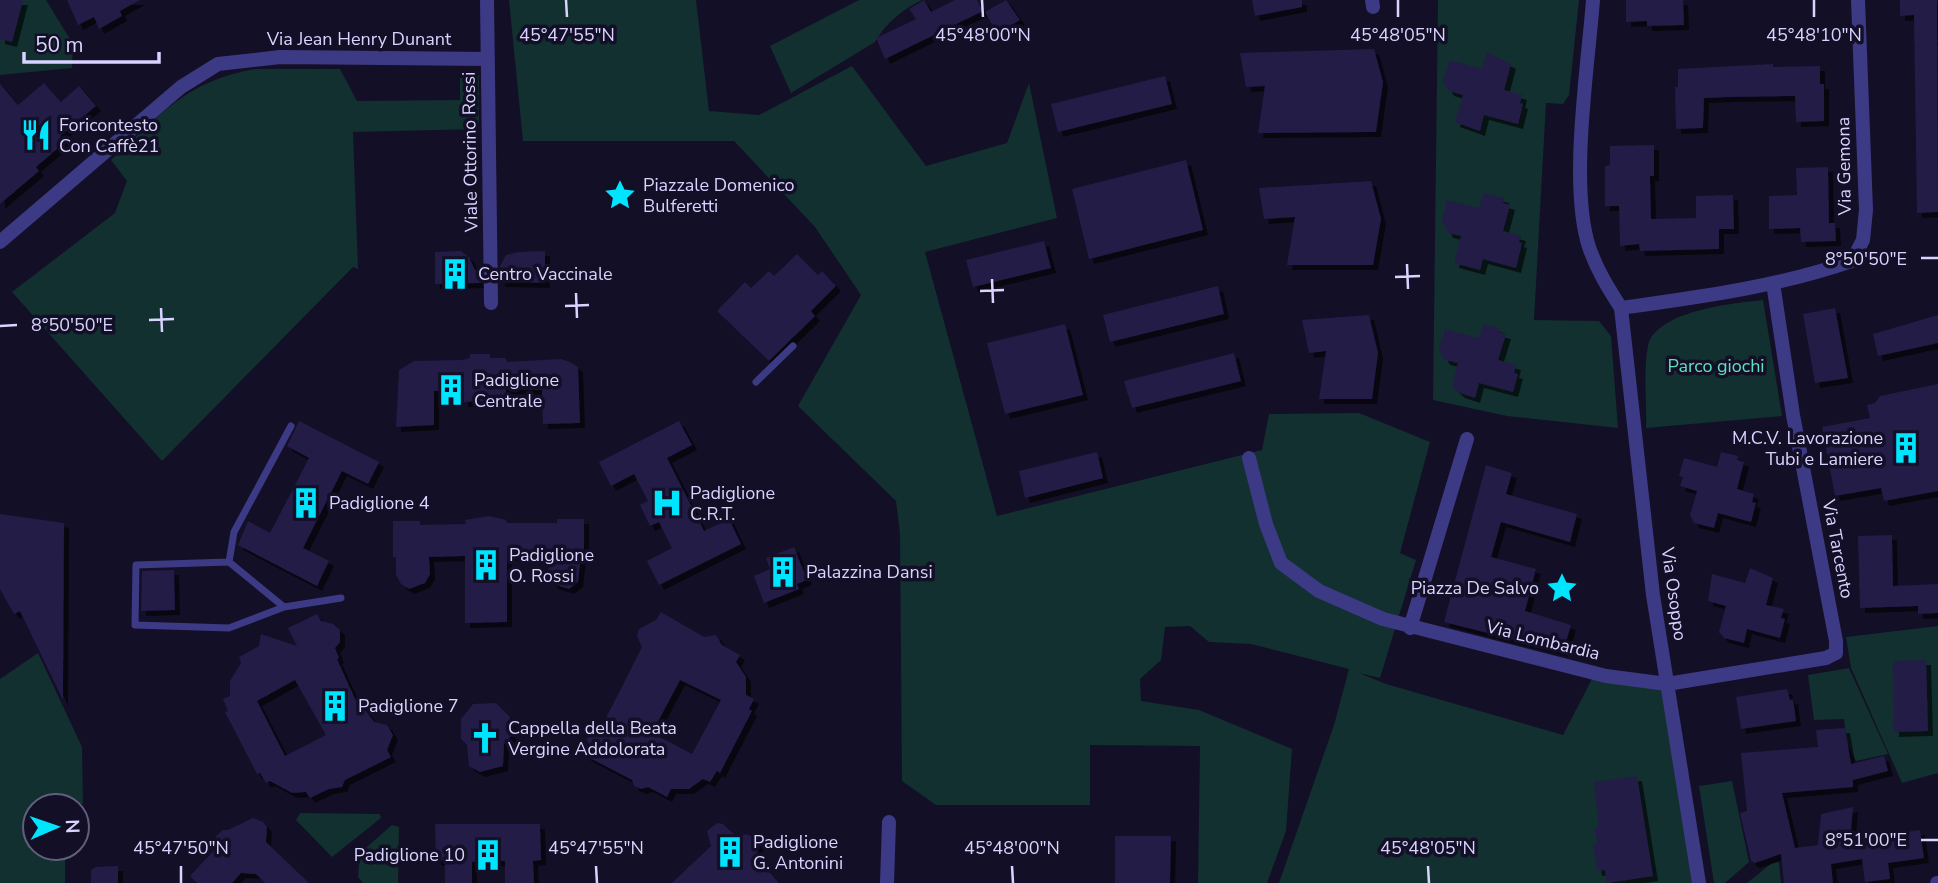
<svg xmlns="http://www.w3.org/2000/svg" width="1938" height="883" font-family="'Nunito Sans',sans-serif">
<defs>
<filter id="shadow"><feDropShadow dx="5" dy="5" stdDeviation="0" flood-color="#0009"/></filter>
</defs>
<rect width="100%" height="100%" fill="#130f26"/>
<path fill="#12302f" d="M0 0H46L73 44 72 68 0 75Z
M509 0H696L709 111 759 115 852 66 926 166 1007 143 1029 83 1057 218 925 252 997 516 1262 450 1269 414 1359 413 1430 442 1400 553 1416 560 1380 678 1359 673 1386 684 1563 735 1592 679 1667 684 1699 883H1279L1334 725 1349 669 1251 644 1209 642 1190 626 1165 627 1161 660 1140 679 1141 701 1199 710 1292 749 1286 831 1267 883H1198L1200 746 1090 745V805H936L902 781 900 534 896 501 798 406 861 295 815 227 734 141H523Z
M859 0H922C903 9 885 24 875 42L791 93 770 46Z
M1438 0H1579L1569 95 1563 104 1546 103 1534 320 1599 321 1611 336 1618 428 1507 416 1433 400Z
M255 69H340L357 101 460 100V75H479V129L353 132 358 269 353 267 162 461 12 292 115 213 127 181 111 160C160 115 186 81 255 69Z
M1763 300 1782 416 1646 428C1647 402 1643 371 1648 346 1655 311 1734 303 1763 300Z
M1938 626V773L1902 783 1851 668 1846 637Z
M38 653 82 747 83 804 35 806V848H65V883H0V679Z
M1849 668 1888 754 1856 761 1847 743 1844 719 1814 720 1808 675Z
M1732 781 1749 862 1725 883H1714L1699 786Z
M300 813 380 814 381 818 332 857 296 820Z
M392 825 399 827 398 883H363L358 877 360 853Z
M1779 862 1781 883H1747L1772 863Z"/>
<path fill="#241b47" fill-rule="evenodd" filter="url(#shadow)" d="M0 0H23L12 42 0 39Z
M67 0H140L120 11 122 16 99 29 94 17 78 25Z
M924 0 931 12 955 0H977L983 11 885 59 876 38 916 19 909 9Z
M1006 0 1020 20 997 33 985 12Z
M1252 0H1302V7L1255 16Z
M1626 0H1683L1684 25 1647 26V21L1626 22Z
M1900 0H1937L1938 212 1917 213 1914 15 1900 16Z
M1374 49 1383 82 1376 132 1258 133 1265 86 1246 87 1240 53Z
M1487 52 1511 64 1504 90 1522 95 1520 103 1523 104 1518 124 1484 115 1480 131 1455 122 1463 95 1449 91 1443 81 1450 60 1482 69Z
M1773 64V67L1820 66V84H1824V121L1796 122 1795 96 1728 97 1704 98 1703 128 1676 129 1675 87H1678V69Z
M1165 76 1172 104 1058 132 1051 104Z
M44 83 61 102 79 86 96 106 60 136 64 143 36 167 39 171 0 204V84L18 105Z
M1654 145V176H1650L1651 219 1696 218V196L1733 195 1734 229H1719V249L1640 251 1639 244 1620 246 1619 206H1605V166L1610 165V146Z
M1186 160 1203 230 1089 259 1072 189Z
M1828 167 1829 223H1835L1836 241 1801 242 1800 228 1769 229V196L1797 195 1796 168Z
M1371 181 1381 219 1373 265H1287L1295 217 1264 219 1259 188Z
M1484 193 1504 198 1503 203 1510 205 1503 231 1521 236 1519 242 1522 243 1516 268 1483 259 1480 270 1454 263 1461 236 1448 233 1442 219 1447 200 1479 208Z
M1044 241 1051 268 973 287 966 260Z
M461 251 469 257 475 270 481 269V283L435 284V252Z
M545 251V283L500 282V266L506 255 519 252Z
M797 254 818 275 822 271 836 286 811 311 815 316 769 361 717 311 745 282 751 288 769 271 774 276Z
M1218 286 1224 314 1110 342 1103 315Z
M1835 308 1848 378 1815 383 1803 314Z
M1369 315 1378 353 1372 399H1319L1326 351 1309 353 1302 320Z
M1938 315V343L1878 356 1873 334Z
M1065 324 1083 395 1005 414 987 343Z
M1483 324 1499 328 1498 332 1506 334 1498 360 1516 365 1514 373 1518 374 1513 392 1479 383 1475 398 1460 393 1452 386 1458 363 1445 360 1439 349 1445 329 1479 338Z
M1234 353 1241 381 1132 408 1124 381Z
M470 354H490V358H505L507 362 561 359 570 362 578 367 580 423 543 424 542 390 506 389V401L463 402V391H434V425L396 427 399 370 414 361 463 360 470 358Z
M1938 384V491L1884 501 1881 488 1835 496 1822 427 1870 418 1867 405 1875 403 1880 396Z
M299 421 379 462 368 484 342 471 303 548 329 561 317 586 238 545 248 521 270 533 309 458 287 446Z
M679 421 692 445 667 458 704 531 729 519 741 544 659 585 647 561 672 548 659 522 650 526 640 505 648 501 634 474 611 486 599 462Z
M1097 452 1103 478 1025 498 1019 471Z
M1721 452 1738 456 1737 460 1744 462 1737 489 1754 494 1752 502 1756 503 1751 522 1718 513 1714 528 1694 523 1690 515 1697 491 1680 486 1683 477 1679 476 1684 458 1717 467Z
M1486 465 1512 473 1506 494 1577 514 1570 542 1501 522 1491 557 1536 569 1525 611 1571 625 1563 652 1444 622Z
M0 514 64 523 63 700 20 611 14 614 0 589Z
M489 516 506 520 507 523H557V519H584V555H581L578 582 569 589 553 584 549 576 548 556H507V622L465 623V556L429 557 430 574 425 583 409 589 401 584 396 575V557H393V521H420V525L466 524 465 520Z
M1892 535 1893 586 1938 584V613L1918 614V606L1860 608 1858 536Z
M794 547 807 580 797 584 799 589 764 603 754 576 770 569 766 558Z
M1750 568 1773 578 1766 605 1784 609 1781 618 1785 619 1780 638 1747 629 1744 643 1724 638 1719 632 1726 606 1708 601 1712 574 1745 583Z
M174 570 175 610 141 611 142 571Z
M661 612 704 637 716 635 722 645 740 655 736 662 746 677V695L754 699 749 709 752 711 720 773 717 771 710 782 703 779 689 789H671L667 797 648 787 641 789 634 786 632 780 586 756 591 747 587 740 588 727 604 722 642 647 637 636 639 629 656 620ZM680 680 721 700 692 754 652 733Z
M317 614 321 621 333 624 340 630V642L335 648 339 658 337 659 356 701 358 700 374 722 387 725 393 735 387 750 391 757 345 780 342 787 329 789 310 798 306 792 292 793 270 781 266 783 260 773 257 774 225 712 228 711 223 699 230 696V681L241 663 239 657 259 646 261 634 297 646 288 628ZM295 680 326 735 285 756 257 701Z
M1926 660 1928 731 1894 732 1893 661Z
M1787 689 1790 700 1793 699 1796 721 1741 729 1736 697Z
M496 703 510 717 511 736 504 744 503 766 480 772 469 766 467 745 461 739V719L473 704Z
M1845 728 1851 764 1884 756 1888 771 1853 780V787L1782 793 1795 848 1818 845 1821 814 1853 807 1850 841 1920 830 1924 858 1888 863 1890 879 1865 882 1862 859 1831 864 1833 883H1784L1781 854 1755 863 1751 861 1740 813 1747 811 1741 753 1818 747 1816 730Z
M1637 776 1653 876 1607 883 1605 870 1597 871 1593 844 1597 843 1595 827 1599 826 1594 782Z
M253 818 263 822 267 827 266 842 309 883H265L256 874 241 873 232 883H197L190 876 216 848 215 837 223 830H228Z
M717 823 723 824 737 837 746 834 753 837 758 845 757 857 779 883H672L711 846 707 831Z
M435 824H540L541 860 533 861 534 883H505V861L472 862V883H445V860L436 861Z
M1115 836H1171L1170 883H1115Z
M118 866V883H91V870L96 867Z"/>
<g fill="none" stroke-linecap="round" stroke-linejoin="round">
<path stroke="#3d3a85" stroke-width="7" d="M756 382 793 346
M229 562 234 532 291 426
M284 607 229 562 136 565 135 625 229 628 284 607 341 598"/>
<path stroke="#3d3a85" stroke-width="14" d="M487 0 491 303
M1372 0 1373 7
M1593 0C1588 67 1569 185 1589 247 1597 270 1608 288 1621 308L1653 595 1699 883
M0 242 181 87 218 64 280 57 488 59
M1621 308C1699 297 1777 287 1852 261L1863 240 1866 210 1858 0
M1249 458 1266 524 1281 563 1319 591 1383 619 1606 676 1667 684 1826 658 1836 653V641L1793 415 1773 283
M1410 628 1467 439
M887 883 889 822
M1937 883H1938"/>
</g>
<path fill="none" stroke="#d9d4ff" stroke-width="2.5" d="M566 0 567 17M982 0 983 17M1398 0V17M1814 0V17M1921 258H1938M1407 264 1408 289M1395 277 1420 276M992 279 993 303M980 291 1004 290M576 293 577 318M565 306 589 305M161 308 162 332M149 320 174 319M0 326 17 325M1921 840H1938M181 866V883M596 866 597 883M1012 866 1013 883M1428 866 1429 883"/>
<defs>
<symbol id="restaurant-bare" viewBox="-9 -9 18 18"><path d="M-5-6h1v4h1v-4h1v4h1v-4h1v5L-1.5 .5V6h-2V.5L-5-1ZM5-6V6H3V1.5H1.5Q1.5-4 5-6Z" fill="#00e5ff" stroke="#130f26" stroke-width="2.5" paint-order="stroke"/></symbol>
<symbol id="sight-bare" viewBox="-9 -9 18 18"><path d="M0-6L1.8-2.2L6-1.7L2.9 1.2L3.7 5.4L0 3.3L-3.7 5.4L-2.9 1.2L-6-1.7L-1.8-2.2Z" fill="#00e5ff" stroke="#130f26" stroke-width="2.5" paint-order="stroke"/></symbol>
<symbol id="building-bare" viewBox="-9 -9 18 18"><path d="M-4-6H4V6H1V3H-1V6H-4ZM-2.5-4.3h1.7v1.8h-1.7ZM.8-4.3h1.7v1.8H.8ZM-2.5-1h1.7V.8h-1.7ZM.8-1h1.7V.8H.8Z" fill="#00e5ff" stroke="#130f26" stroke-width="2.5" paint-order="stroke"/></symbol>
<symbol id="hospital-bare" viewBox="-9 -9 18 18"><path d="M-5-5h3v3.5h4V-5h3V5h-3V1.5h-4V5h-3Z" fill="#00e5ff" stroke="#130f26" stroke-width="2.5" paint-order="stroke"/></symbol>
<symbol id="church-bare" viewBox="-9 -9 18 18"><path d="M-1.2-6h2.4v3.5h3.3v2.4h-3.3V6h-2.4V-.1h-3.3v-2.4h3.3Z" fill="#00e5ff" stroke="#130f26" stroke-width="2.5" paint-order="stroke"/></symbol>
</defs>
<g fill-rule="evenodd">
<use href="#restaurant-bare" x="14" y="113" width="44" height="44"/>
<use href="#sight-bare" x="598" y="173" width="44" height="44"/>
<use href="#building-bare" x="433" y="252" width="44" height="44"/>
<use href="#building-bare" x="429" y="368" width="44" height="44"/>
<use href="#building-bare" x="1884" y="426" width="44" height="44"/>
<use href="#building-bare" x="284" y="481" width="44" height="44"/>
<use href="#hospital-bare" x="645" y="481" width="44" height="44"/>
<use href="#building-bare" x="464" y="543" width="44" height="44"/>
<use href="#building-bare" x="761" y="550" width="44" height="44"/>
<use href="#sight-bare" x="1540" y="566" width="44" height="44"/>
<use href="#building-bare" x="313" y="684" width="44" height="44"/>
<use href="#church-bare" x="463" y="716" width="44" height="44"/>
<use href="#building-bare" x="708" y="830" width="44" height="44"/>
<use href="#building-bare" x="466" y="833" width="44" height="44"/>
</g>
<g text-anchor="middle" stroke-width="7" stroke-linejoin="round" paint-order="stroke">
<g font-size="18" fill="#d9d4ff" stroke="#130f26">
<text x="359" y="45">Via Jean Henry Dunant</text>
<text transform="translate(470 152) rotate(-91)" y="6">Viale Ottorino Rossi</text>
<text transform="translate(1844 166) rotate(-91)" y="6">Via Gemona</text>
<text transform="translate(1838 549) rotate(79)" y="6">Via Tarcento</text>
<text transform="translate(1674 594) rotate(82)" y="6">Via Osoppo</text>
<text transform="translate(1543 640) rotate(14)" y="6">Via Lombardia</text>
</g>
<g font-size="18" fill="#d9d4ff" stroke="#130f26" text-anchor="start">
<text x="59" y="131">Foricontesto<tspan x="59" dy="21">Con Caffè21</tspan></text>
<text x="643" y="191">Piazzale Domenico<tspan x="643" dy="21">Bulferetti</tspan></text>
<text x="478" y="280">Centro Vaccinale</text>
<text x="474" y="386">Padiglione<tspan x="474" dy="21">Centrale</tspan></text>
<text x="1883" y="444" text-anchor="end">M.C.V. Lavorazione<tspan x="1883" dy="21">Tubi e Lamiere</tspan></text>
<text x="690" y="499">Padiglione<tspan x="690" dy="21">C.R.T.</tspan></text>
<text x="329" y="509">Padiglione 4</text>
<text x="509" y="561">Padiglione<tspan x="509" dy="21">O. Rossi</tspan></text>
<text x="806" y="578">Palazzina Dansi</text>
<text x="1539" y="594" text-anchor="end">Piazza De Salvo</text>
<text x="358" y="712">Padiglione 7</text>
<text x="508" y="734">Cappella della Beata<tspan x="508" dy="21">Vergine Addolorata</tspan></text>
<text x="753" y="848">Padiglione<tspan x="753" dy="21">G. Antonini</tspan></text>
<text x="465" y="861" text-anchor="end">Padiglione 10</text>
</g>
<g font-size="18" fill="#5fe0c0" stroke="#130f26">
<text x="1716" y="372">Parco giochi</text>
</g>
</g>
<g font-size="18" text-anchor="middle" fill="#d9d4ff" stroke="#130f26" stroke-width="7" stroke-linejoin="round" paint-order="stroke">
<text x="567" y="41">45°47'55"N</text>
<text x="983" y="41">45°48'00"N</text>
<text x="1398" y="41">45°48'05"N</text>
<text x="1814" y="41">45°48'10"N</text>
<text x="1866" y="265">8°50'50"E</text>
<text x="72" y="331">8°50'50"E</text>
<text x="1866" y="846">8°51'00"E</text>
<text x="181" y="854">45°47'50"N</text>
<text x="596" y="854">45°47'55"N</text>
<text x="1012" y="854">45°48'00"N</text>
<text x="1428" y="854">45°48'05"N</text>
</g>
<g transform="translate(56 827) rotate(88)"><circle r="33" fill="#130f26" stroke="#625e7d" stroke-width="2"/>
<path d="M0-5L12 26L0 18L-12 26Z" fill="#00e5ff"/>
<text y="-10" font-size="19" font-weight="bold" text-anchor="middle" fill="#d9d4ff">N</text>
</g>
<path d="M24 52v10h135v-10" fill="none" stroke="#d9d4ff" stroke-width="3.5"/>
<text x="35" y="52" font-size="21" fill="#d9d4ff" stroke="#130f26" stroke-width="5" paint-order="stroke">50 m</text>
</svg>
